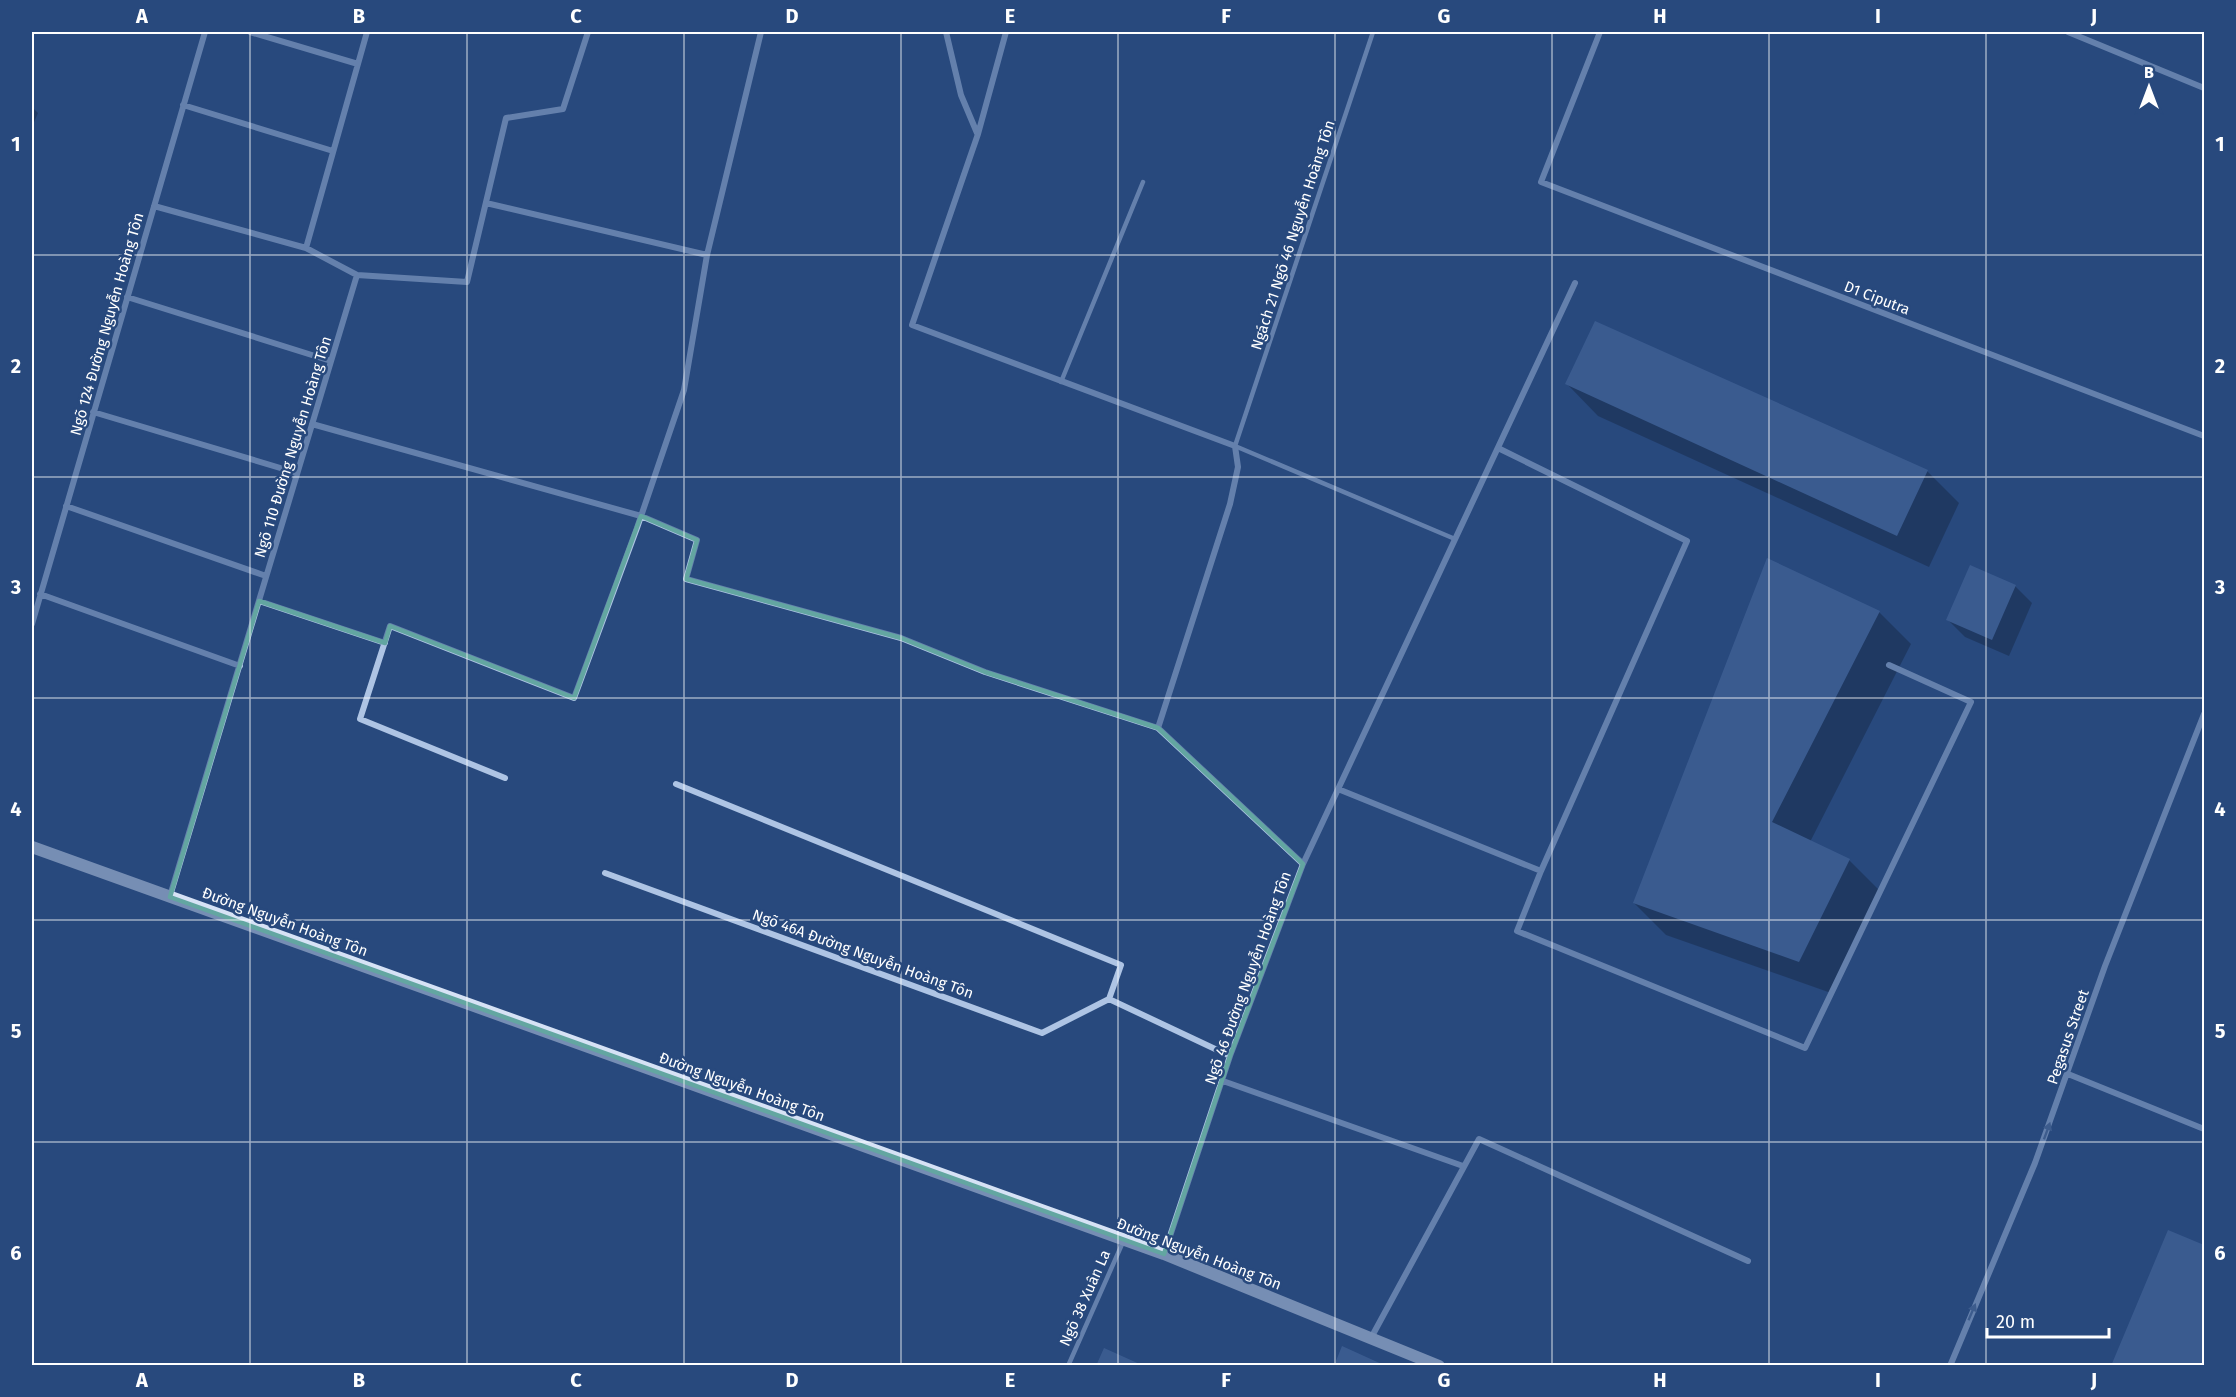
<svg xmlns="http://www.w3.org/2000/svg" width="2236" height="1397" font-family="'Fira Sans',sans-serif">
<rect width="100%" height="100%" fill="#28497d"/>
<path fill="#0007" d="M32 107 38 113 32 127Z
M1567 384 1927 471 1959 503 1929 567 1598 416Z
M2015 586 2032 603 2009 656 1965 637 1948 620Z
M1879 612 1911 644 1810 842 1849 860 1881 892 1831 993 1666 935 1634 903Z
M2169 1232 2204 1246V1366H2113Z"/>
<path fill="#5172a5" d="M1595 321 1928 470 1897 536 1565 384Z
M1767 558 1880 611 1772 822 1850 859 1799 962 1633 903Z
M1970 565 2016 585 1992 640 1946 620Z
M2168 1230 2204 1245V1366H2111Z
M1342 1346 1386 1366H1334Z
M1104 1348 1144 1366H1096Z"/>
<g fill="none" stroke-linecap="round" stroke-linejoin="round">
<path stroke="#aec4e4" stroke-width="4.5" d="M1373 32 1235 446 1455 539
M1061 382 1143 182
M1068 1366 1123 1242"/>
<path stroke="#aec4e4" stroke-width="6" d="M250 32 358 64
M946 32 961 95 977 133
M1006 32 978 134 912 325 1235 446 1238 467 1230 504 1158 728
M1600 32 1541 182 2204 436
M2068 32 2204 88
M183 105 333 151
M486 203 707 255
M154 206 306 248
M357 275 467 282 506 118 563 109 588 32
M127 297 331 361
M93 412 297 473
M312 424 641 516 697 540 686 579 901 638 985 672 1158 728 1303 864 1230 1056 1164 1254
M66 506 266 576
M40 594 240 666
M259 601 385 643
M32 624 205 32
M505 778 360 719 390 626 574 698 637 528 684 390 707 255 761 32
M676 784 1121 965 1109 999 1230 1056
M1338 789 1541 871 1687 541 1498 448
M1303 864 1575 283
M1541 871 1517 931 1805 1048 1971 702 1889 665
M605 873 1042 1033 1109 999
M170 896 357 275 306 248 367 32
M2068 1074 2204 1129
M1223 1081 1463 1166
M1371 1338 1479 1139 1748 1261
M1950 1366 2035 1163 2105 966 2204 714"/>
<path stroke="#d6e2f5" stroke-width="12" d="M32 847 1164 1254 1439 1366"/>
</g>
<defs><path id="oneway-solid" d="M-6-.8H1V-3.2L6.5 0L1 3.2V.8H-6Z" transform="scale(1.5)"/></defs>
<g fill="#5774a1">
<use href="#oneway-solid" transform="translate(2047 1131) rotate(-70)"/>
<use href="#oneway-solid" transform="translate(1972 1312) rotate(-67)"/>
</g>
<path d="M0 0H2236V1397H0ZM641 516 697 540 686 579 901 638 985 672 1158 728 1303 864 1230 1056 1164 1254 170 897 259 601 385 643 390 626 574 698Z" fill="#28497d" fill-opacity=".55" fill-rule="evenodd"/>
<path fill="none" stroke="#63a6a1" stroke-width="4.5" stroke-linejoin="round" d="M641 516 697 540 686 579 901 638 985 672 1158 728 1303 864 1230 1056 1164 1254 170 897 259 601 385 643 390 626 574 698Z"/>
<path fill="none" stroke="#fff" stroke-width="1.5" stroke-opacity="0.55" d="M250 32V1366M467 32V1366M684 32V1366M901 32V1366M1118 32V1366M1335 32V1366M1552 32V1366M1769 32V1366M1986 32V1366M32 255H2204M32 477H2204M32 698H2204M32 920H2204M32 1142H2204"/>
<g text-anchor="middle" stroke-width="5" stroke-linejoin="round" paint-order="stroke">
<g font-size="15" fill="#fff" stroke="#28497d">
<text transform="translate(1293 235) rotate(-72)" y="5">Ngách 21 Ngõ 46 Nguyễn Hoàng Tôn</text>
<text transform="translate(1877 298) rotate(21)" y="5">D1 Ciputra</text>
<text transform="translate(107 324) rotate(-74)" y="5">Ngõ 124 Đường Nguyễn Hoàng Tôn</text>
<text transform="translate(293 447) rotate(-73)" y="5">Ngõ 110 Đường Nguyễn Hoàng Tôn</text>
<text transform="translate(285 922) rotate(20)" y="5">Đường Nguyễn Hoàng Tôn</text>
<text transform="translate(863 954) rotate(20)" y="5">Ngõ 46A Đường Nguyễn Hoàng Tôn</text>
<text transform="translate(1248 978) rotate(-70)" y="5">Ngõ 46 Đường Nguyễn Hoàng Tôn</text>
<text transform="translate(2068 1037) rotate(-71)" y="5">Pegasus Street</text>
<text transform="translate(742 1087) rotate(20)" y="5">Đường Nguyễn Hoàng Tôn</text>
<text transform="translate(1199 1254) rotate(21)" y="5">Đường Nguyễn Hoàng Tôn</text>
<text transform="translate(1085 1298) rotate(-66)" y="5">Ngõ 38 Xuân La</text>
</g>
</g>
<rect width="2236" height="1397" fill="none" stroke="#28497d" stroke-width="66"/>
<g transform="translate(2149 87)" stroke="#28497d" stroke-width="4.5" paint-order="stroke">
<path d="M0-4.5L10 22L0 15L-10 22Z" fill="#ffffff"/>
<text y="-9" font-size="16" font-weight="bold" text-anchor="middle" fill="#ffffff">B</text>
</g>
<path d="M1987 1328v9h122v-9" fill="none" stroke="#ffffff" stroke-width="3"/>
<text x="1996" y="1328" font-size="18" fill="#ffffff" stroke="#28497d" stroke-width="4.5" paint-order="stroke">20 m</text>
<rect x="33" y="33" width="2170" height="1331" fill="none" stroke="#fff" stroke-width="2"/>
<g font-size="20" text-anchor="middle" font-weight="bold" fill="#fff">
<text x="142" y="23">A</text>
<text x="359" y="23">B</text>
<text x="576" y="23">C</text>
<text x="792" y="23">D</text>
<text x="1010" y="23">E</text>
<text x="1226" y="23">F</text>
<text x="1444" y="23">G</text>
<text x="1660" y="23">H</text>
<text x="1878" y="23">I</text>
<text x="2094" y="23">J</text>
<text x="16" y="151">1</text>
<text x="2220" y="151">1</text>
<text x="16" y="373">2</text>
<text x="2220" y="373">2</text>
<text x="16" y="594">3</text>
<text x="2220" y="594">3</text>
<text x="16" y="816">4</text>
<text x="2220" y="816">4</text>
<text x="16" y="1038">5</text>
<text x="2220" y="1038">5</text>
<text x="16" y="1260">6</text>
<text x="2220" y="1260">6</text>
<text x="142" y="1387">A</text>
<text x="359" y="1387">B</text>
<text x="576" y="1387">C</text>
<text x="792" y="1387">D</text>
<text x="1010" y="1387">E</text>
<text x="1226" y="1387">F</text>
<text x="1444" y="1387">G</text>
<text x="1660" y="1387">H</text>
<text x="1878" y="1387">I</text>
<text x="2094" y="1387">J</text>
</g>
</svg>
